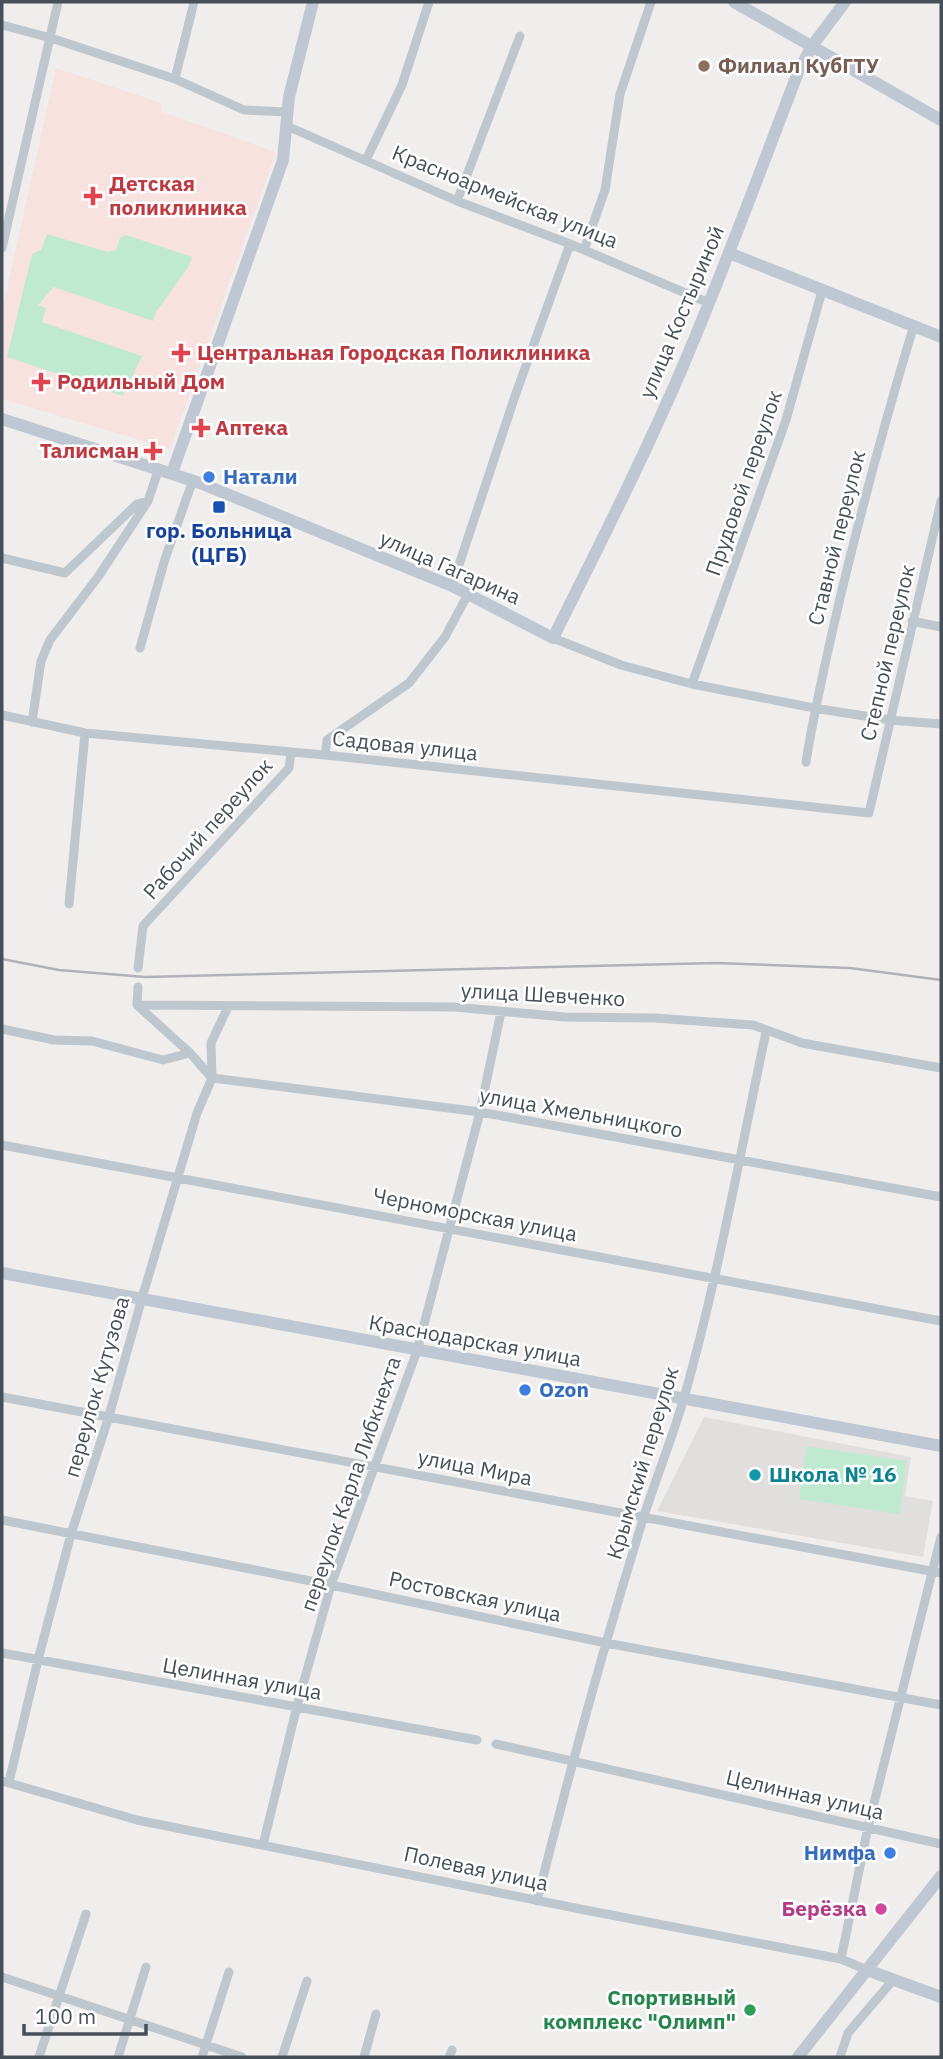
<svg xmlns="http://www.w3.org/2000/svg" width="943" height="2059" font-family="'IBM Plex Sans',sans-serif">
<rect width="100%" height="100%" fill="#f0eded"/>
<path fill="#e1dede" d="M704 1417 911 1457 905 1496 933 1501 923 1557 657 1511Z"/>
<path fill="#f8e2df" d="M56 68 162 103 160 111 276 152 170 449 2 399V311Z"/>
<path fill="#bfead1" d="M47 234 108 252 116 250 120 238 126 235 192 257 189 266 156 312 153 321 54 287 38 305 46 308 42 322 142 356 123 396 7 357 32 254 41 250Z
M807 1446 907 1461 900 1514 799 1499Z"/>
<g fill="none" stroke-linecap="round" stroke-linejoin="round">
<path stroke="#bfc7ce" stroke-width="9" d="M2 25 51 38 175 79 244 110 287 112
M175 79 194 2
M287 126 457 201 570 244 709 303
M366 160 402 85 429 2
M457 201 520 36
M2 248 58 2
M584 250 605 190 620 94 651 2
M2 558 65 573 137 504 148 501
M452 586 515 396 570 244
M912 621 941 627
M553 638 621 665 692 684 814 708 890 720 941 724
M140 648 165 559 193 480
M692 684 786 420 822 291
M2 715 85 733 325 755 869 813 941 501
M32 722 41 661 50 640 98 577 148 501 159 468
M325 755 327 740 409 683 445 637 468 594
M806 762C815 705 828 650 841 594 863 503 887 414 914 325
M69 904 85 733
M138 968 143 926 289 768 291 753
M138 987 137 1005 190 1053 212 1078 480 1112 941 1197
M137 1005 454 1007 565 1017 655 1018 753 1025 802 1043 941 1068
M2 1029 54 1040 92 1041 163 1060 190 1053
M2 1145 941 1321
M2 1397 941 1573
M2 1520 331 1585 606 1643 941 1705
M2 1653 477 1740
M496 1744 941 1844
M2 1781 137 1820 580 1909 841 1959 867 1970
M9 1782 38 1660 71 1534 109 1416 142 1298 197 1113 212 1078 211 1043 228 1007
M263 1845 297 1706 331 1585 417 1351 480 1112 501 1012
M537 1901C569 1773 604 1645 643 1519 656 1478 672 1439 684 1398 718 1278 740 1154 766 1032
M841 1959 868 1827 941 1537
M2 1977 242 2057
M39 2057 86 1914
M118 2057 146 1967
M202 2057 229 1972
M282 2057 307 1981
M364 2057 376 2014
M449 2057 452 2050
M840 2057 848 2033 893 1980"/>
<path stroke="#bfc8d2" stroke-width="12" d="M734 2 941 120
M729 253 941 337
M2 419 200 483 452 586 553 638C597 550 641 463 680 373 723 273 760 171 799 70L812 46 845 2
M172 473 283 160 289 97 313 2
M2 1273 941 1446
M867 1970 941 1997
M798 2057 941 1876"/>
<path stroke="#b0b2b7" stroke-width="2.5" d="M2 959 59 970 145 977 716 963 850 968 941 980"/>
</g>
<circle fill="#8d6e63" stroke="#fff" stroke-width="2.5" cx="704" cy="66" r="7"/>
<g fill="#e0444e" stroke="#fff" stroke-width="2.5">
<path d="M89.5 185.5h7v7h7v7h-7v7h-7v-7h-7v-7h7z"/>
<path d="M177.5 342.5h7v7h7v7h-7v7h-7v-7h-7v-7h7z"/>
<path d="M37.5 371.5h7v7h7v7h-7v7h-7v-7h-7v-7h7z"/>
<path d="M197.5 417.5h7v7h7v7h-7v7h-7v-7h-7v-7h7z"/>
<path d="M149.5 440.5h7v7h7v7h-7v7h-7v-7h-7v-7h7z"/>
</g>
<g fill="#3f7fe0" stroke="#fff" stroke-width="2.5">
<circle cx="209" cy="477" r="7"/>
<circle cx="525" cy="1390" r="7"/>
<circle cx="890" cy="1853" r="7"/>
</g>
<rect fill="#1a4fb4" stroke="#fff" stroke-width="2.5" x="212" y="500" width="14" height="14" rx="3.5"/>
<circle fill="#0f9aa8" stroke="#fff" stroke-width="2.5" cx="755" cy="1475" r="7"/>
<circle fill="#d1479c" stroke="#fff" stroke-width="2.5" cx="881" cy="1909" r="7"/>
<circle fill="#2e9e5b" stroke="#fff" stroke-width="2.5" cx="750" cy="2010" r="7"/>
<g text-anchor="middle" stroke-width="5" stroke-linejoin="round" paint-order="stroke">
<g font-size="21" font-weight="bold" fill="#785e54" stroke="#fff" text-anchor="start">
<text x="718" y="73">Филиал КубГТУ</text>
</g>
<g font-size="21" font-weight="bold" fill="#be3a42" stroke="#fff" text-anchor="start">
<text x="109" y="191">Детская<tspan x="109" dy="24">поликлиника</tspan></text>
<text x="197" y="360">Центральная Городская Поликлиника</text>
<text x="57" y="389">Родильный Дом</text>
<text x="215" y="435">Аптека</text>
<text x="139" y="458" text-anchor="end">Талисман</text>
</g>
<g font-size="21" fill="#475059" stroke="#fff">
<text transform="translate(505 197) rotate(22)" y="7">Красноармейская улица</text>
<text transform="translate(682 312) rotate(-67)" y="7">улица Костыриной</text>
<text transform="translate(744 483) rotate(-71)" y="7">Прудовой переулок</text>
<text transform="translate(837 538) rotate(-76)" y="7">Ставной переулок</text>
<text transform="translate(450 568) rotate(24)" y="7">улица Гагарина</text>
<text transform="translate(888 653) rotate(-77)" y="7">Степной переулок</text>
<text transform="translate(405 746) rotate(6)" y="7">Садовая улица</text>
<text transform="translate(208 829) rotate(-48)" y="7">Рабочий переулок</text>
<text transform="translate(543 995) rotate(3)" y="7">улица Шевченко</text>
<text transform="translate(581 1113) rotate(10)" y="7">улица Хмельницкого</text>
<text transform="translate(475 1215) rotate(11)" y="7">Черноморская улица</text>
<text transform="translate(475 1341) rotate(10)" y="7">Краснодарская улица</text>
<text transform="translate(97 1387) rotate(-74)" y="7">переулок Кутузова</text>
<text transform="translate(643 1463) rotate(-73)" y="7">Крымский переулок</text>
<text transform="translate(475 1468) rotate(11)" y="7">улица Мира</text>
<text transform="translate(351 1484) rotate(-71)" y="7">переулок Карла Либкнехта</text>
<text transform="translate(475 1597) rotate(12)" y="7">Ростовская улица</text>
<text transform="translate(242 1679) rotate(10)" y="7">Целинная улица</text>
<text transform="translate(805 1795) rotate(13)" y="7">Целинная улица</text>
<text transform="translate(476 1869) rotate(12)" y="7">Полевая улица</text>
</g>
<g font-size="21" font-weight="bold" fill="#366cbe" stroke="#fff" text-anchor="start">
<text x="223" y="484">Натали</text>
<text x="539" y="1397">Ozon</text>
<text x="876" y="1860" text-anchor="end">Нимфа</text>
</g>
<g font-size="21" font-weight="bold" fill="#164399" stroke="#fff">
<text x="219" y="538">гор. Больница<tspan x="219" dy="24">(ЦГБ)</tspan></text>
</g>
<g font-size="21" font-weight="bold" fill="#0d838f" stroke="#fff" text-anchor="start">
<text x="769" y="1482">Школа № 16</text>
</g>
<g font-size="21" font-weight="bold" fill="#b23c85" stroke="#fff" text-anchor="end">
<text x="867" y="1916">Берёзка</text>
</g>
<g font-size="21" font-weight="bold" fill="#27864d" stroke="#fff" text-anchor="end">
<text x="736" y="2005">Спортивный<tspan x="736" dy="24">комплекс "Олимп"</tspan></text>
</g>
</g>
<rect width="943" height="2059" fill="none" stroke="#475059" stroke-width="7"/>
<path d="M24 2024v10h122v-10" fill="none" stroke="#475059" stroke-width="3.5"/>
<text x="35" y="2024" font-size="21" fill="#475059" stroke="#ffffff" stroke-width="5" paint-order="stroke">100 m</text>
</svg>
